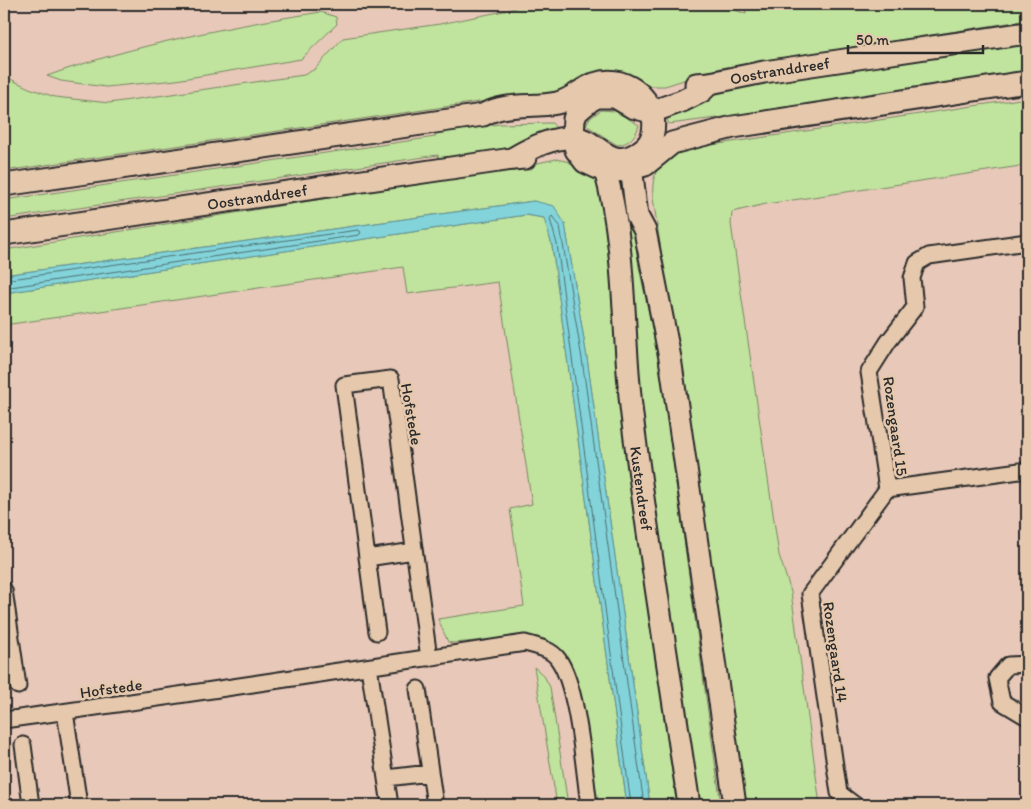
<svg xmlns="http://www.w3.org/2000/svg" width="1031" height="809" font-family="Itim,sans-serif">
<rect width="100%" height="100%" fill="#e8c8b8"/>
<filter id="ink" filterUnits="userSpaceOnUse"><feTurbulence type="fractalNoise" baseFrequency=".02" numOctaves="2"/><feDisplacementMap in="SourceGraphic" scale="10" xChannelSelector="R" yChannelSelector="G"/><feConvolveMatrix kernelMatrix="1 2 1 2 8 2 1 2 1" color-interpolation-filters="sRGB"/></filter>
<g filter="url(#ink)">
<path fill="#c0e39d" stroke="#768764" d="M525 4H727L733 9 746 14 745 4H1027V20L721 68 665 86H647L637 82 555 94 499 99 4 171V76L29 88 55 97 109 103 304 75 315 69 343 38 440 24 509 10Z
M321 12 336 17 337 24 301 59 176 80 106 87 61 81 47 76C133 45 231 26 321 12Z
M1027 43V70L810 106 669 124 665 115 704 97 727 89 823 71Z
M1027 98V165L766 204 732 212 731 224 779 555 791 592 820 805H746L653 198C650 159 671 154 705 146Z
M601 110 615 111 639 125C636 136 629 144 617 145L586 125 589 119Z
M552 123 558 130 554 135 498 151 439 159 438 155 4 219V200L435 137V132L500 124Z
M556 159 575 163 599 183 615 279 625 452 677 805H650L587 358 565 224 534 201 4 275V250L515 168Z
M622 184 627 186 639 267 659 360 721 805H699L634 362 618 186Z
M526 215 544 218 552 245 627 805H597C590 762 587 701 568 662L511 638 453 643 448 642 438 619 524 606 510 509 532 504 498 282 407 294 403 267 4 325V293Z
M534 667 544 676 550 687 568 805H557Z"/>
<path fill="#82d4da" stroke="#5f9094" d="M534 201 554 206 565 224 587 358 650 805H627L552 245 544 218 526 215 4 293V275Z"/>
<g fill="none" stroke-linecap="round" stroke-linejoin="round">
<path stroke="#4e6f71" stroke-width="1" d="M4 280 358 230 361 232 359 235 4 288
M631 805 557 244 550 219 552 216 560 226 582 359 644 805"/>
<defs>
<path id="minor" d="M887 489 869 372 888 342 915 307 912 278 917 263 929 256 1027 242
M887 489 1027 470
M367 558 414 551
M4 590 18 686
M377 632 344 385 391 379 429 658
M1027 664 1008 665 997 678 1002 702 1027 717
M369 667 390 805
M418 689 435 805
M65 712 79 805
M4 720C178 696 351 669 525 643 536 646 551 649 558 659 578 686 584 770 589 805
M23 745 31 805
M387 778 429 773
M855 805 839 793 810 594 887 489"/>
<g id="secondary">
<path d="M710 83 702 91 682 101 651 112 632 107 615 97H597L590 101 577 112 574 119 573 138 576 150 585 162 600 169 625 171 645 165 672 143 733 127 1027 82"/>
<path id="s1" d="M696 84 710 83 764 72 1027 33"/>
<path d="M630 158 637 216 645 231 670 358 735 805"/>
<path id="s2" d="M605 170C627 249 622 334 632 415 648 545 670 675 689 805"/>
<path d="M4 185 483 115C506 102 532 108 557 103 571 100 581 89 594 84 620 75 646 91 653 117 655 128 653 141 644 148 611 176 599 140 576 138 554 136 530 148 512 159"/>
<path id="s3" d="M4 234 512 159 525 158"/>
</g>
</defs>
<use href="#minor" stroke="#2b2b2b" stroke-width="19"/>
<use href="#secondary" stroke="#2b2b2b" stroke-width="25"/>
<use href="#minor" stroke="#e6c9ad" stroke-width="15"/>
<use href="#secondary" stroke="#e6c9ad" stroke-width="21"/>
</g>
</g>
<g text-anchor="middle" stroke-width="5" stroke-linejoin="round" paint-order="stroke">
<g font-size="16" fill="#2b2b2b" stroke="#e6c9ad">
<text dy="6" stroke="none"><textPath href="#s1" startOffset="85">Oostranddreef</textPath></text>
<text dy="6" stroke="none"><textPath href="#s3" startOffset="256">Oostranddreef</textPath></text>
<text transform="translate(412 414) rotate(80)" y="6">Hofstede</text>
<text transform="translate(896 426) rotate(82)" y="6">Rozengaard 15</text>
<text dy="6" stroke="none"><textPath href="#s2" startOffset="321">Kustendreef</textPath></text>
<text transform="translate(836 652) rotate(82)" y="6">Rozengaard 14</text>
<text transform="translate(111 688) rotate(-8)" y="6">Hofstede</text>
</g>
</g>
<rect width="1031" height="809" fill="none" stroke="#e6c9ad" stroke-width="20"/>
<rect x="10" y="10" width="1011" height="789" fill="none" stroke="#2b2b2b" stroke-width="2" filter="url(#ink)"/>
<path d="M848 45v8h135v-8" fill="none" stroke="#2b2b2b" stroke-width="2.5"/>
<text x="856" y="45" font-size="15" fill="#2b2b2b" stroke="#e6c9ad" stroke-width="4" paint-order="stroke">50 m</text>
</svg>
